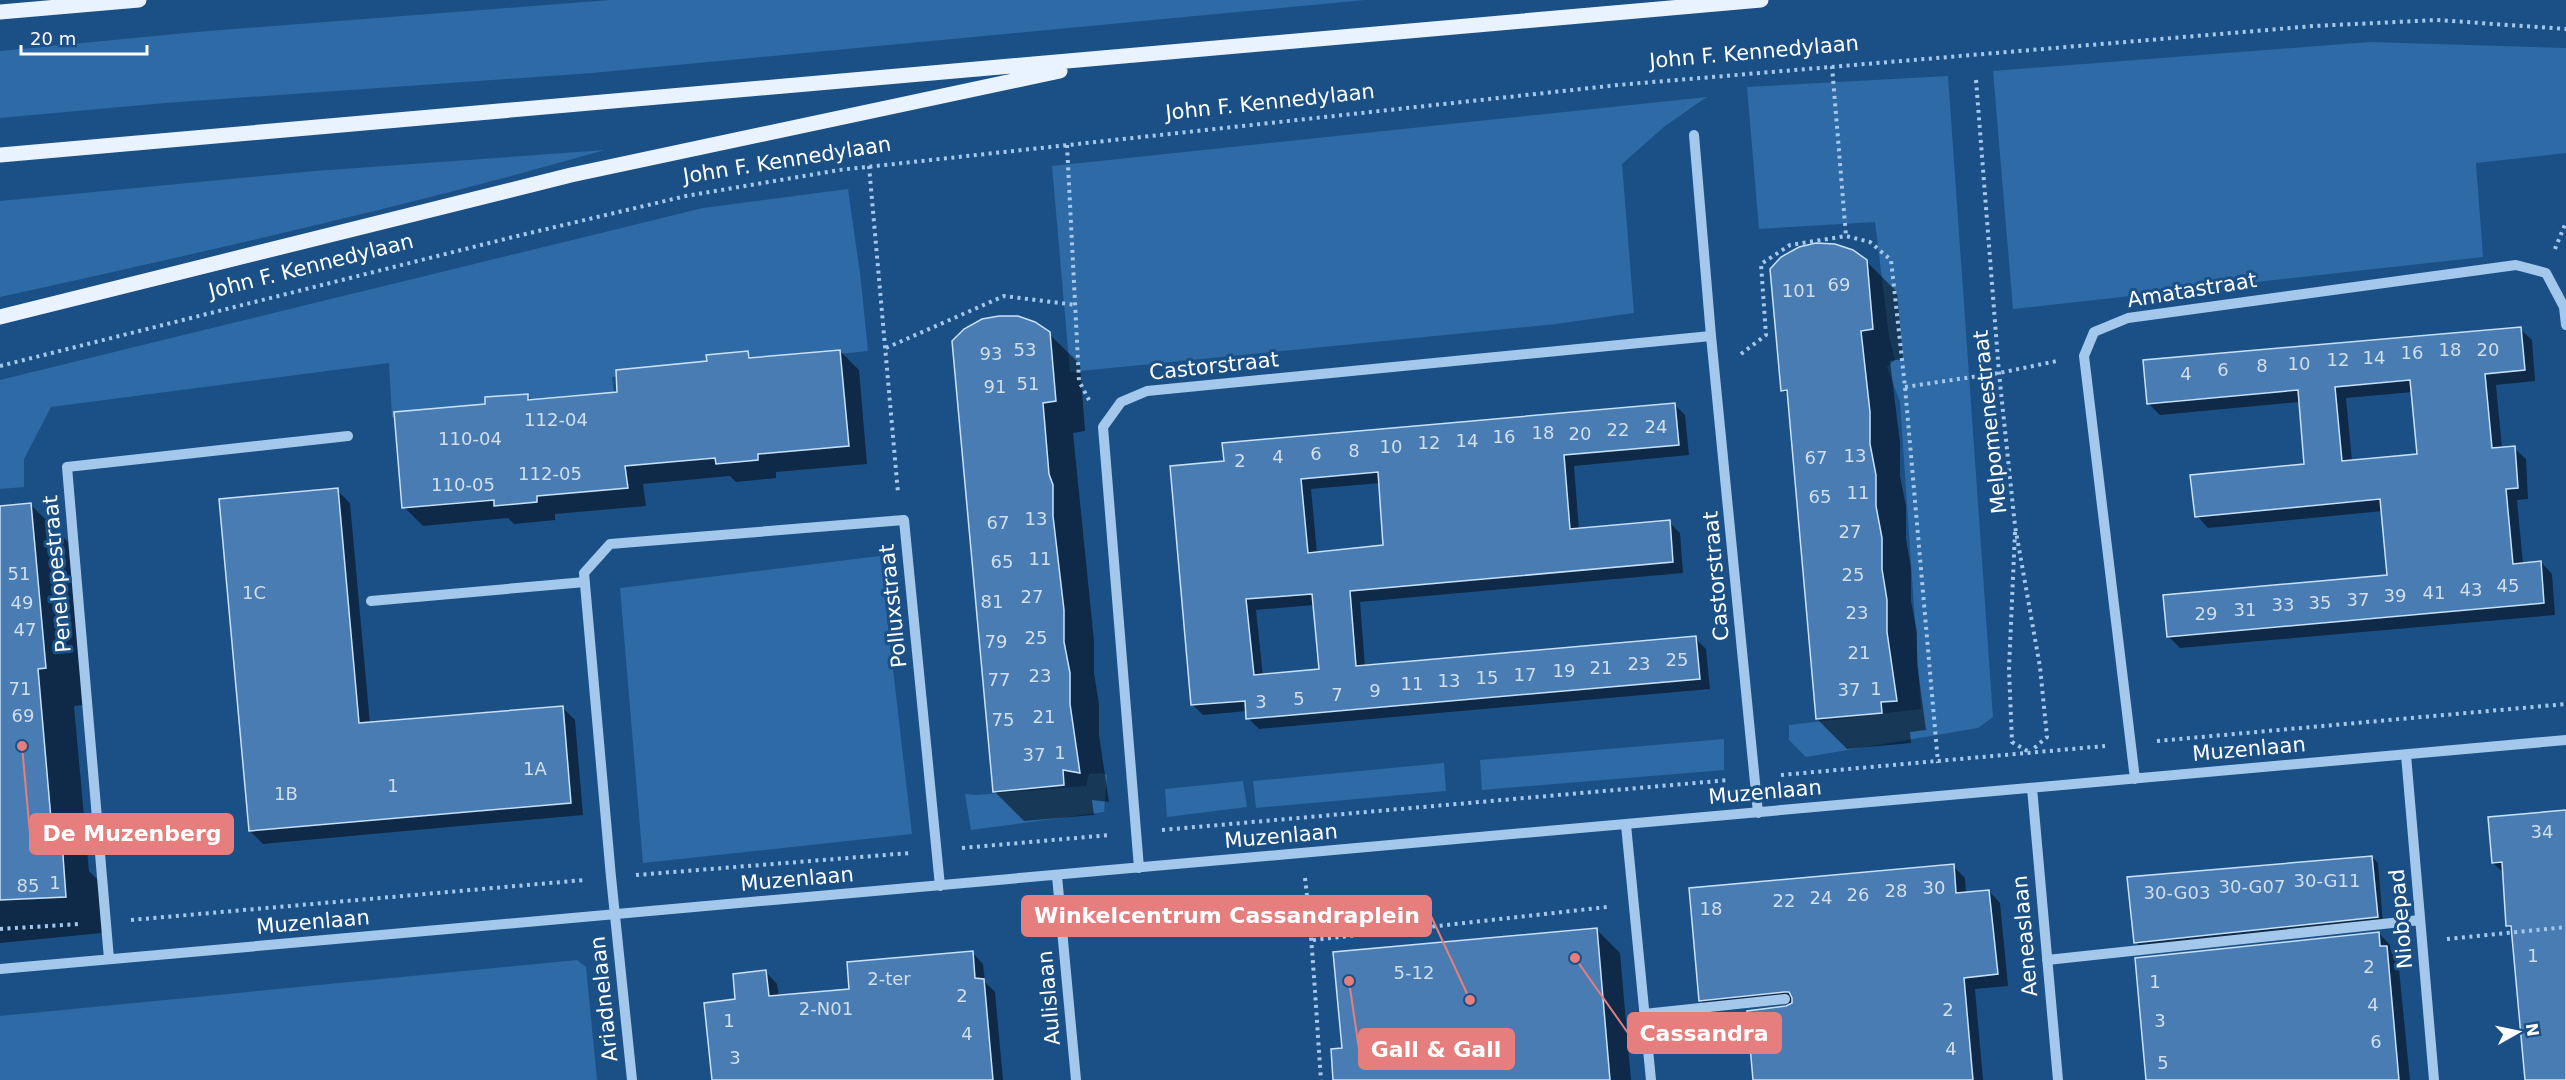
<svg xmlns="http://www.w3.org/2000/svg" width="2566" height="1080" font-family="'DejaVu Sans',sans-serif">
<rect width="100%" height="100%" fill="#1b5087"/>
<path fill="#2e6aa5" d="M610 0H1365L592 73 165 103 0 118V51L196 32Z
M2370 42 2566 48V153L2476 163 2483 257 2013 309 1993 71Z
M1948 76 1993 717 1978 728 1806 757 1789 740V725L1921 709 1900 402 1887 367 1895 360 1889 336 1875 222 1759 229 1747 87Z
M1707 97 1665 126 1622 164 1634 313 1556 324 1070 372 1052 166Z
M605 150C406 207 203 252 0 297V201L315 171Z
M848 189 860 273 868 351 612 377 614 395 392 417 389 363 51 407 24 459V487L0 489V380L703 208Z
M880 556 912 834 643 863 620 588Z
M1724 739V770L1482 790 1480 760Z
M1444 763 1446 791 1256 808 1253 781Z
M1100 773 1107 775 1104 812 971 830 965 794 976 795 1086 786 1089 774Z
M1243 781 1247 807 1167 817 1165 789Z
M577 960 586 967 597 1080H0V1016Z"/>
<path fill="#0007" fill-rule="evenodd" d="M1866 261 1897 292 1903 359 1890 361 1900 443V476L1906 506V538L1911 569V601L1917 632V663L1926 730 1910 732 1911 743 1847 749 1817 719 1789 397 1783 390Z
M2520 329 2532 340 2535 381 2496 385 2502 448H2514L2526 459 2528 499 2517 500 2523 564 2541 562 2552 574 2555 615 2180 648 2168 636 2389 576 2383 511 2208 528 2197 516 2306 466 2300 402 2160 415 2148 403ZM2413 392 2419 455 2352 461 2346 398Z
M1049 334 1080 364 1085 431 1073 433 1094 641V673L1099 704V735L1109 802 1092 800 1094 815 1024 821 994 791Z
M840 351 859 370 867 464 776 472V478L736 482 730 476 643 484 646 506 555 514V520L514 524 508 518 423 526 404 507 487 405 527 395 533 401 619 393 709 363 747 353 753 359Z
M1674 404 1685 415 1689 455 1574 466 1579 530 1669 522 1680 533 1683 573 1360 602 1365 667 1695 638 1706 649 1710 689 1259 729 1248 718 1247 711 1203 715 1192 704 1225 463ZM1380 483 1385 546 1317 553 1311 489ZM1314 605 1320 671 1263 676 1256 610Z
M337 490 350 503 370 724 562 707 575 720 583 815 263 844 250 831Z
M31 505 68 542 83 705 74 706 89 871 98 880 102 933 0 943V508Z
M2566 811V1080H2527L2513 932 2507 926 2504 873 2493 863Z
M2372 857 2378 863 2383 923 2142 949 2136 942Z
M1953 866 1965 878 1966 893 1989 891 2000 903 2008 986 1975 989 1983 1080H1855L1787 1008 1794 1003 1712 1012 1700 1000Z
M1597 930 1620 953 1631 1080H1335L1343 1050Z
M2379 933 2390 945 2391 952 2398 959 2410 1080H2147Z
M972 952 983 964 985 982 995 992 1003 1080H713L737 1000 766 972 777 984 779 997 851 990Z"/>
<path fill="#487cb2" stroke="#c9e1f9" stroke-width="1.5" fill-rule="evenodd" d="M1816 243 1835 244 1853 250 1867 260 1873 329 1861 331 1870 412V444L1876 475V506L1882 538V569L1887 600V632L1897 701 1881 702 1882 713 1816 719 1787 390 1781 391 1770 269 1781 257 1799 247Z
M999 316H1018L1035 322 1050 332 1056 401 1043 403 1049 474 1053 485V516L1064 610V642L1070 673V704L1080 773 1063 770 1064 785 993 792 952 341 964 329 982 319Z
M2521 327 2525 370 2485 374 2492 448 2515 446 2518 488 2506 489 2513 564 2541 561 2544 603 2167 637 2163 595 2387 575 2380 499 2195 517 2190 475 2304 464 2298 390 2147 404 2143 360ZM2410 380 2417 454 2342 461 2335 387Z
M840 350 849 446 758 454V460L716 464 715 458 625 466 628 488 537 496V502L494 506V500L402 508 394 412 485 404V397L528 394V400L617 392 616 370 707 361 706 355 748 351 749 358Z
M1675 403 1679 445 1564 455 1570 529 1670 520 1673 562 1350 591 1356 666 1696 636 1700 679 1246 719 1245 701 1191 705 1170 466 1224 461 1222 443ZM1378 472 1383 545 1308 553 1301 479ZM1312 594 1319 669 1254 675 1246 599Z
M338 488 359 723 563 706 571 803 249 831 219 499Z
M31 503 46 668 38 669 53 842H62L66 897 0 900V506Z
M2566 810V1080H2525L2511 926H2506L2502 862 2492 863 2488 817Z
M2372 856 2378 917 2134 943 2127 877Z
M1954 864 1956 893 1989 890 1998 974 1964 978 1973 1080H1753L1747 1011 1786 1006 1792 1003V998L1789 992H1784L1699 1001 1689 888Z
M1597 928 1610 1080H1333L1331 1049 1342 1048 1333 952Z
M2379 932 2380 946H2387L2399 1080H2146L2135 958Z
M973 951 975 978 984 979 993 1080H712L704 1003 735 999 733 974 766 970 769 996 849 989 847 962Z"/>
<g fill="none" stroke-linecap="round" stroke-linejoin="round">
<path stroke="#a4c8ec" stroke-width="4" stroke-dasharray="3 4.5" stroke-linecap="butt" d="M1832 66 1846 236
M1976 80 1999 373 2015 526 2040 667 2047 737 2031 751
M1067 145 1079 381 1089 400
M869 166 898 493
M2555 249 2566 222
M886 348 1004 296 1076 305
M1741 354 1766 335 1761 264 1790 245 1846 236 1870 242 1891 260 1905 387 1938 763
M0 366 513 237 686 196 839 170 1618 85 2314 26 2437 20 2566 29
M1905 387 1999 373 2057 361
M2015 532 2009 669 2012 742 2029 752
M2157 741 2566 704
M1781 775 2105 746
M1162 830 1729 780
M962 848 1110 835
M636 875 910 853
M1305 878C1313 945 1316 1012 1321 1080
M131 920 584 880
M0 929 79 924
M2447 939 2566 927
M1313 940 1607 907"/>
<path stroke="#a4c8ec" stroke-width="10" d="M1694 135 1711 336
M371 601 585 582
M2406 755 2434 1080
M2135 779 2084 356 2094 332 2128 318 2516 265 2546 273 2564 307 2566 325
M2032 788 2058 1080
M1626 825 1651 1080
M1139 868 1103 427 1121 402 1147 391 1711 336 1758 813
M1057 876 1076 1080
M109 959 67 467 348 436
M2047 960 2420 920
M0 969 2566 740
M1644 1014 1785 999
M632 1080 611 877 584 573 610 544 904 520 940 886"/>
<path stroke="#e9f2ff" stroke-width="15" d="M0 12 139 0
M0 155 1761 0
M0 317 571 175 1060 71"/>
</g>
<g text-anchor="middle" stroke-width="6" stroke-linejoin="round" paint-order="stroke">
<g font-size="18" fill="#d1deec">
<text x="1839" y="291">69</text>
<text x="1799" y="297">101</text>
<text x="1025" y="356">53</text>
<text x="2450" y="356">18</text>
<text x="2488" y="356">20</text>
<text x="2412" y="359">16</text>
<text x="991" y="360">93</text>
<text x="2374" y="364">14</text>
<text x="2338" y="366">12</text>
<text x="2299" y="370">10</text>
<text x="2262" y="372">8</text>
<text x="2223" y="376">6</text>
<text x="2186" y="380">4</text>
<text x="1028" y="390">51</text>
<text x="995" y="393">91</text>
<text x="556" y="426">112-04</text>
<text x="1656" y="433">24</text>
<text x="1618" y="436">22</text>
<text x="1543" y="439">18</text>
<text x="1580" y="440">20</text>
<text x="1504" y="443">16</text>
<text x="470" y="445">110-04</text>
<text x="1467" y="447">14</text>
<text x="1429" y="449">12</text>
<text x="1391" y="453">10</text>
<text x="1354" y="457">8</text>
<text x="1316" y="460">6</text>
<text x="1855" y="462">13</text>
<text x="1278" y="463">4</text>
<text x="1816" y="464">67</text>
<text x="1240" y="467">2</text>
<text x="550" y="480">112-05</text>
<text x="463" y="491">110-05</text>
<text x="1858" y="499">11</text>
<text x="1820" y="503">65</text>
<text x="1036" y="525">13</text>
<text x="998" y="529">67</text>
<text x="1850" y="538">27</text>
<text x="1040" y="565">11</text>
<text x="1002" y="568">65</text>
<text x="19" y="580">51</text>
<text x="1853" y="581">25</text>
<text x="2508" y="592">45</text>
<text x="2471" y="596">43</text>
<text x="254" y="599">1C</text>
<text x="2434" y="599">41</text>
<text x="2395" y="602">39</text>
<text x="1032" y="603">27</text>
<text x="2358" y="606">37</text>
<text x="992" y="608">81</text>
<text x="22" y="609">49</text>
<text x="2320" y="609">35</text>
<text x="2283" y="611">33</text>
<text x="2245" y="616">31</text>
<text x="1857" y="619">23</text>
<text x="2206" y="620">29</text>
<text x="25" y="636">47</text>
<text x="1036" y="644">25</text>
<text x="996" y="648">79</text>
<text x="1859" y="659">21</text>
<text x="1677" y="666">25</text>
<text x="1639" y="670">23</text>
<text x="1601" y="674">21</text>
<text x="1564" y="677">19</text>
<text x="1525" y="681">17</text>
<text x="1040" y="682">23</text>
<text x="1487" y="684">15</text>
<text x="999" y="686">77</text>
<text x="1449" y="687">13</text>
<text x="1412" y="690">11</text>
<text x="20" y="695">71</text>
<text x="1876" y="695">1</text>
<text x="1849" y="696">37</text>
<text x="1375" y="697">9</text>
<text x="1337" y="701">7</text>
<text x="1299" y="705">5</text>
<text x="1261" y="708">3</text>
<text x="23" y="722">69</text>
<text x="1044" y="723">21</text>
<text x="1003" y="726">75</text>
<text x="1060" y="759">1</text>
<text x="1034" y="761">37</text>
<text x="535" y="775">1A</text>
<text x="393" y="792">1</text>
<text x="286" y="800">1B</text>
<text x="2542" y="838">34</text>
<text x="2327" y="887">30-G11</text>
<text x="55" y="889">1</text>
<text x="28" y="892">85</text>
<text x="2252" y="893">30-G07</text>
<text x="1934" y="894">30</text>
<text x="1896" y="897">28</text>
<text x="2177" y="899">30-G03</text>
<text x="1858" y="901">26</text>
<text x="1821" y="904">24</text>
<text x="1784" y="907">22</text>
<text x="1711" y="915">18</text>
<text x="2533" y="962">1</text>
<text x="2369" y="973">2</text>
<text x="1414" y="979">5-12</text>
<text x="889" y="985">2-ter</text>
<text x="2155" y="988">1</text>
<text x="962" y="1002">2</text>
<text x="2373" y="1011">4</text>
<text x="826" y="1015">2-N01</text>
<text x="1948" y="1016">2</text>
<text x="729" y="1027">1</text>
<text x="2160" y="1027">3</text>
<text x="967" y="1040">4</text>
<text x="2376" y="1048">6</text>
<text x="1951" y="1055">4</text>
<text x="735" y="1064">3</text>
<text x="2163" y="1069">5</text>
</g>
<g font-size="21" fill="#fff" stroke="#1b5087">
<text transform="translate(1754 52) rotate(-5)" y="7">John F. Kennedylaan</text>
<text transform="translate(1270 102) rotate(-6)" y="7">John F. Kennedylaan</text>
<text transform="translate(787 160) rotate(-9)" y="7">John F. Kennedylaan</text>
<text transform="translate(311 266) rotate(-14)" y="7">John F. Kennedylaan</text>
<text transform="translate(2192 290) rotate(-9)" y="7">Amatastraat</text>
<text transform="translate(1214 366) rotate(-6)" y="7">Castorstraat</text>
<text transform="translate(1990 422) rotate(-96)" y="7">Melpomenestraat</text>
<text transform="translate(57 574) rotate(-95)" y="7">Penelopestraat</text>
<text transform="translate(1716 576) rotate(-95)" y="7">Castorstraat</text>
<text transform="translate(893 606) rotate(-96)" y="7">Polluxstraat</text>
<text transform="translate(2249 749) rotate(-5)" y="7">Muzenlaan</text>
<text transform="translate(1765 792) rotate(-5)" y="7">Muzenlaan</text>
<text transform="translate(1281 836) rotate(-5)" y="7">Muzenlaan</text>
<text transform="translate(797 879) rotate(-5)" y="7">Muzenlaan</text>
<text transform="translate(2401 919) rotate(-95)" y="7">Niobepad</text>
<text transform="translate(313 922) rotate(-5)" y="7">Muzenlaan</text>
<text transform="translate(2025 936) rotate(-95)" y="7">Aeneaslaan</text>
<text transform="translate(1049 998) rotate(-95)" y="7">Aulislaan</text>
<text transform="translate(604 999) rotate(-96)" y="7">Ariadnelaan</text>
</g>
</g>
<path fill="none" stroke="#e67e7e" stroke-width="2" d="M22 746L30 834M1470 1000L1431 916M1575 958L1628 1033M1349 981L1359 1049"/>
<g fill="#e67e7e" stroke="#1b5087" stroke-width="2">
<circle cx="22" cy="746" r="6"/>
<circle cx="1470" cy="1000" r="6"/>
<circle cx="1575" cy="958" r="6"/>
<circle cx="1349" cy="981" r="6"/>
</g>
<g fill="#e67e7e" stroke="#e67e7e" stroke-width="2">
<rect x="30" y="814" width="203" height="40" rx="6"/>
<rect x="1022" y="896" width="409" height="40" rx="6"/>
<rect x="1628" y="1013" width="153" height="40" rx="6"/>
<rect x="1359" y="1029" width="155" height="40" rx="6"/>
</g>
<g font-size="22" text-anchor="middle" font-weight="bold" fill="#fff">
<text x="132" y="841">De Muzenberg</text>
<text x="1227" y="923">Winkelcentrum Cassandraplein</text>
<text x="1704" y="1041">Cassandra</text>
<text x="1436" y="1057">Gall &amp; Gall</text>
</g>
<g transform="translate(2518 1032) rotate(81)" stroke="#1b5087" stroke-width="4.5" paint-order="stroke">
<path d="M0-4.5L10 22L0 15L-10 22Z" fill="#ffffff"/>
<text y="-9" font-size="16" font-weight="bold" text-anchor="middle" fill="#ffffff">N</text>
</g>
<path d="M21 45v9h126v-9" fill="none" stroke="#ffffff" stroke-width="3"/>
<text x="30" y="45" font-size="18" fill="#ffffff" stroke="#1b5087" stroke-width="4.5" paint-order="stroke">20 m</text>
</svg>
